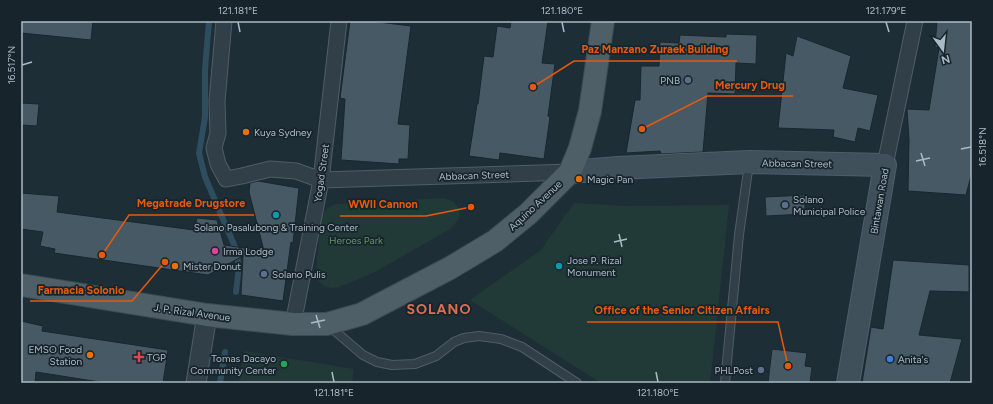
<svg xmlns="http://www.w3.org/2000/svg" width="993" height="404" font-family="Figtree,sans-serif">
<rect width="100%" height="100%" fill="#1e2e37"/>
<path fill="#213a37" d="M444 198 454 202 460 211 459 219 451 228 438 236 373 273 339 287 331 288 324 286 318 281 316 272 321 217 326 209 335 204Z
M574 203 626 206 729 205 710 383H601L470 300 541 250Z
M244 351 354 369 352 383H239Z"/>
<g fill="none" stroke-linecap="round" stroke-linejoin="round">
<path stroke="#2e4d5e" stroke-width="6" d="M209 21 205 70V117L199 153 205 177 235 247 239 266 236 292
M220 383 225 352"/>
</g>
<path fill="#465964" stroke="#19262e" d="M21 21H93L91 40 21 33Z
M350 21H370L411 26 398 124 410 125 408 159H399V164L341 160 345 99 340 98Z
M511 21H548L542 63 555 64 548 116 550 117 544 159 500 153 499 160 469 156 477 104H478L484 56 493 57 497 26 510 28Z
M937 21H972V172L966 195 908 191 909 140 907 109 929 110 939 48 935 47Z
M726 34 757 35 756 64 736 63 735 94 708 93 703 152 661 154 660 151 626 153 635 100H640L641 66H659L660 42 679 43 680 35 726 37Z
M797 36 851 56 843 88 878 95 870 131 858 128 855 142 833 137 834 130 778 128 786 53 793 56Z
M21 103 39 104 37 126 21 125Z
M258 181 299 188 293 243 291 242 283 301 241 295 243 256 208 275 54 253 55 249 40 246 43 232 21 229V193L59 196 57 212 194 230 197 218 217 220 224 245 264 251 249 192 250 183Z
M805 195V214L766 216 765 197Z
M893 260 969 265V292L930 291 919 335 962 339 950 383H862L871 327 883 329Z
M21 321 43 326 42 331 168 350 163 383H106L36 372 35 383H21Z
M772 349 807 353 805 366 812 367 810 383H768Z"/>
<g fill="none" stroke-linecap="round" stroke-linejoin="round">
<defs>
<path id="service" d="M329 326 363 355 377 362 392 365 415 364 436 356 454 342 464 338 479 336 501 339 522 347 577 383
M725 383 739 235 749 163"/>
<path id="minor" d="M224 21 217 101 218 133 214 148 218 164 226 179 242 176 270 169 296 171 321 180 570 172
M885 165 915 21
M293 324 321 180 339 21"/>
<path id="tertiary" d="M196 383 207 315"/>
<path id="secondary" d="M570 172 618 168 749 162 885 165 848 383"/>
<path id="primary" d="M21 285 207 315 293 324H327L362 314 450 268 495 241 528 214 570 172 580 148 590 111 603 21"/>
</defs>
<use href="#service" stroke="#4f5d66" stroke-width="10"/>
<use href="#minor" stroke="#4f5d66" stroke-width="17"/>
<use href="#tertiary" stroke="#4f5d66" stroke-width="21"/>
<use href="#secondary" stroke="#4f5d66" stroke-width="24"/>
<use href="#primary" stroke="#3e4b54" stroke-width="24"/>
<use href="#service" stroke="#314048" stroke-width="8"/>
<use href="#minor" stroke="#314048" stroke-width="15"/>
<use href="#tertiary" stroke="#314048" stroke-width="19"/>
<use href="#secondary" stroke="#3f505b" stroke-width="22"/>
<use href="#primary" stroke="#4f5f68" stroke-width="22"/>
</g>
<path fill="none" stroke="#abbbc5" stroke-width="1.5" d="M238 22 240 32M562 22 564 32M886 22 889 32M22 65 32 62M961 149 971 147M921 153 925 166M916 161 930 158M619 234 622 247M614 242 627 239M316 315 320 328M311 323 325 320M332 372 334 382M656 372 658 382"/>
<g fill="#5c6f8a" stroke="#17242c" stroke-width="1.5">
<circle cx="688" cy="80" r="4"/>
<circle cx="785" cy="205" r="4"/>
<circle cx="264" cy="274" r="4"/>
<circle cx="761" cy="370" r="4"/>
</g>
<g fill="#e8710a" stroke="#17242c" stroke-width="1.5">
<circle cx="246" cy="132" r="4"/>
<circle cx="579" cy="179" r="4"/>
<circle cx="175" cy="266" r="4"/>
<circle cx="90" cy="355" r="4"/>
</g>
<g fill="#0f9aa8" stroke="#17242c" stroke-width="1.5">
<circle cx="276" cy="215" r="4"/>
<circle cx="559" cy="266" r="4"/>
</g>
<circle fill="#d1479c" stroke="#17242c" stroke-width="1.5" cx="215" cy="251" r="4"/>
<path fill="#e0444e" stroke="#17242c" stroke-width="1.5" d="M137 351h4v4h4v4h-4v4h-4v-4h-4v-4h4z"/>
<circle fill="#3f7fe0" stroke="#17242c" stroke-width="1.5" cx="890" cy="359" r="4"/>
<circle fill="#2e9e5b" stroke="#17242c" stroke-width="1.5" cx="284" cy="364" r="4"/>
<g text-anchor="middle" stroke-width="3.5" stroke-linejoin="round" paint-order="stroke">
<g font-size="10" fill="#abbbc5" stroke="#17242c" text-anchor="start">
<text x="680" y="84" text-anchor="end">PNB</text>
<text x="254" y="136">Kuya Sydney</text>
<text x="587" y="183">Magic Pan</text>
<text x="793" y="203">Solano<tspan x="793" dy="12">Municipal Police</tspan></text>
<text x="276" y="231" text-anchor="middle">Solano Pasalubong &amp; Training Center</text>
<text x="223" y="255">Irma Lodge</text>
<text x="567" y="264">Jose P. Rizal<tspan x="567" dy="12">Monument</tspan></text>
<text x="183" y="270">Mister Donut</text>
<text x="272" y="278">Solano Pulis</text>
<text x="82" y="353" text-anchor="end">EMSO Food<tspan x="82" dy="12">Station</tspan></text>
<text x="147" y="361">TGP</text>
<text x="276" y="362" text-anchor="end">Tomas Dacayo<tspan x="276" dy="12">Community Center</tspan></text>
<text x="898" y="363">Anita's</text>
<text x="753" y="374" text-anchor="end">PHLPost</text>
</g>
<g font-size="10" fill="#abbbc5" stroke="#17242c">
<text transform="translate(797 163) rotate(1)" y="4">Abbacan Street</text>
<text transform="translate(321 173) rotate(-82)" y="4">Yogad Street</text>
<text transform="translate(474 175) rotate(-2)" y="4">Abbacan Street</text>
<text transform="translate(879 201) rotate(-80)" y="4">Bintawan Road</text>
<text transform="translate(535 205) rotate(-43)" y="4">Aquino Avenue</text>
<text transform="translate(192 312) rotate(8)" y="4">J. P. Rizal Avenue</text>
</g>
<g font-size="10" fill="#629662" stroke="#17242c">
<text x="356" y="244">Heroes Park</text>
</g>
<g font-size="14" font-weight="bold" letter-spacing="1" fill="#da6f52" stroke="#17242c">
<text x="439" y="314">SOLANO</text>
</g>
</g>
<path fill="none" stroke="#e8590c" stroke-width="1.5" d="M533 87L574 61H737M642 129L707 96H793M102 255L129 215H254M471 207L426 216H340M165 262L132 301H30M788 366L778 322H587"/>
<g fill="#e8590c" stroke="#17242c" stroke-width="1.5">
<circle cx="533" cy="87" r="4"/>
<circle cx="642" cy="129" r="4"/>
<circle cx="102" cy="255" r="4"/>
<circle cx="471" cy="207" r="4"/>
<circle cx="165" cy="262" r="4"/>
<circle cx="788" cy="366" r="4"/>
</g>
<g font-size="11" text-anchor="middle" font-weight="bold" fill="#e8590c" stroke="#17242c" stroke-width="3.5" stroke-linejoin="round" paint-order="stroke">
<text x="655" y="53">Paz Manzano Zuraek Building</text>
<text x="750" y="89">Mercury Drug</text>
<text x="191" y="207">Megatrade Drugstore</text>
<text x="383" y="208">WWII Cannon</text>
<text x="81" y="294">Farmacia Solonio</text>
<text x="682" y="314">Office of the Senior Citizen Affairs</text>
</g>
<rect width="993" height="404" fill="none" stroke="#17242c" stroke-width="44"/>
<g transform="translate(943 50) rotate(165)" stroke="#17242c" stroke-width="3" paint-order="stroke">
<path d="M0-3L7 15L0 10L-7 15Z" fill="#abbbc5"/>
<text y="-6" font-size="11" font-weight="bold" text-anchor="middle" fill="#abbbc5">N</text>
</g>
<rect x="22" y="22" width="949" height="360" fill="none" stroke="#abbbc5" stroke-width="1.5"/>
<g font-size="10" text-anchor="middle" fill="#abbbc5">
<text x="238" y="14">121.181°E</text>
<text x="562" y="14">121.180°E</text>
<text x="886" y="14">121.179°E</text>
<text transform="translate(11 65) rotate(-90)" y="4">16.517°N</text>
<text transform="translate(982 147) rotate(-90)" y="4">16.518°N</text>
<text x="334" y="396">121.181°E</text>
<text x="658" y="396">121.180°E</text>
</g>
</svg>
